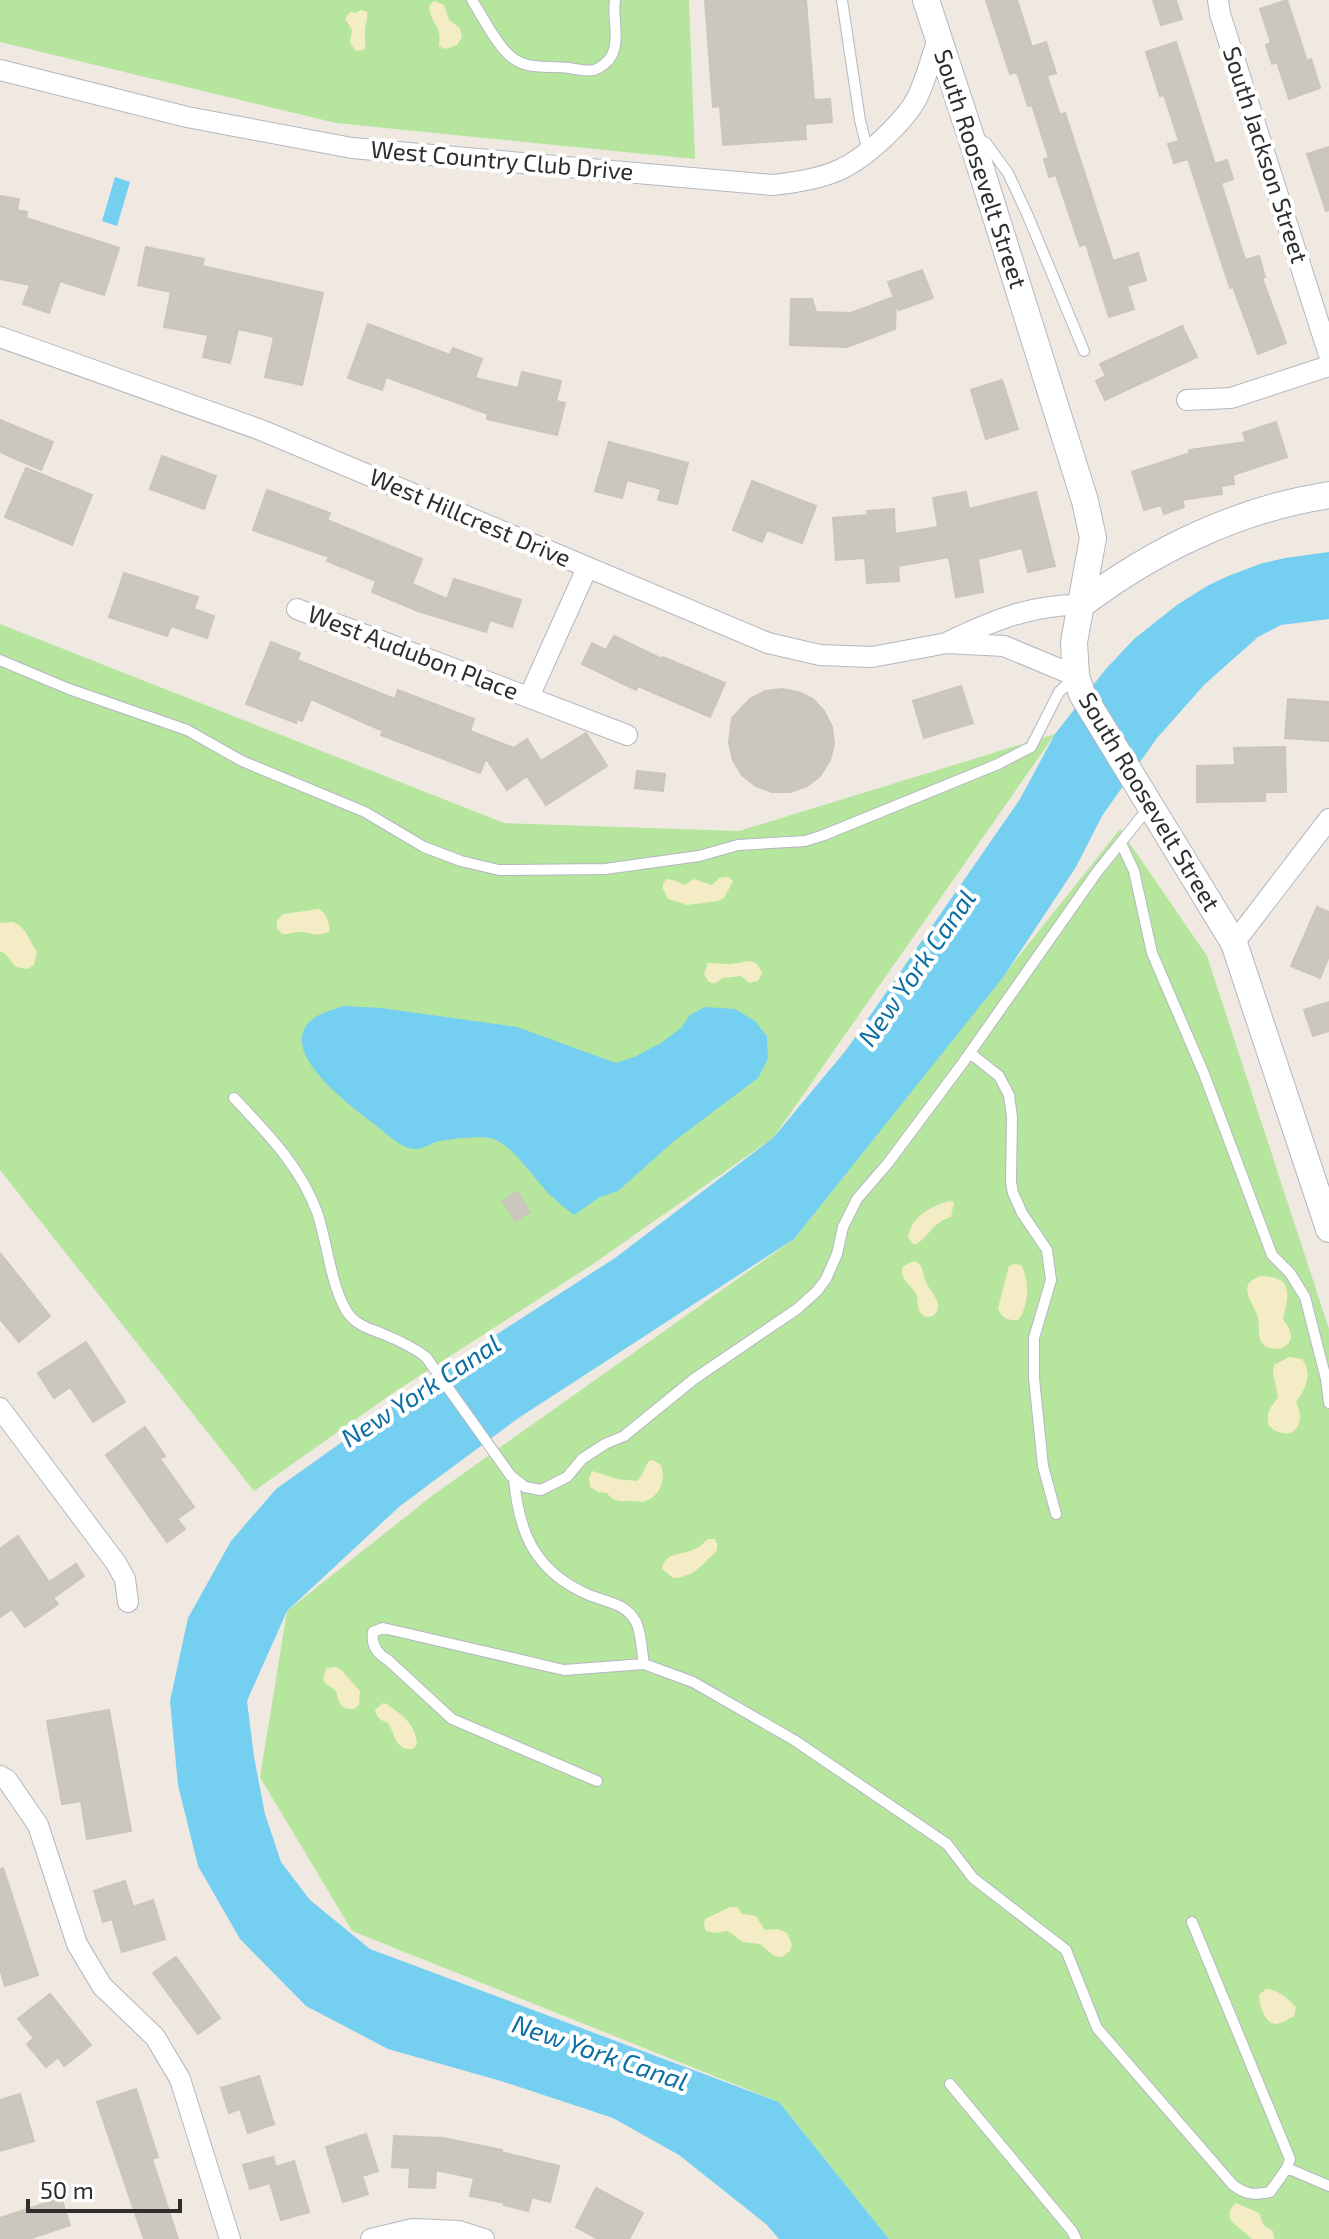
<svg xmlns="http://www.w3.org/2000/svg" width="1329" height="2239" font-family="'Exo 2',sans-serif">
<rect width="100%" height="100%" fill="#efe9e1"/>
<path fill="#b6e59e" d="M0 0H689L695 159 336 123 0 42Z
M0 624 504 823 739 831 1055 734 773 1138 590 1266 393 1393 254 1491 0 1170Z
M1120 829 1207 956 1329 1329V2239H889L779 2102 352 1931 260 1777 287 1611 433 1495 794 1239Z"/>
<path fill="#f3ecc5" d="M434 1 444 5 449 20 460 28 462 37 457 45 445 49 439 46C439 42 440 38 439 34 438 24 429 18 429 6Z
M361 10 367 12C368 19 366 21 365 28 364 36 367 42 364 50L356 51 350 43 352 30 345 19 350 12 355 13Z
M728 877 733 881 724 898 718 901 687 905 668 899 663 889V883L667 879 674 880 684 885 694 879 712 885 719 878Z
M319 909C326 913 329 922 330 931 316 937 316 934 303 932 296 931 289 935 282 934L277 928V921L283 914Z
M12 922C27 926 28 940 37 952L34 965 28 969 16 967 5 954 0 951V923Z
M750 961 757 964 762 973 758 981 749 983 741 976 723 978 714 984 708 981 704 974 708 963 730 964Z
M949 1201 954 1202 951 1217C930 1223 930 1238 914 1245L908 1237C912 1216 930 1207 949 1201Z
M914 1261C915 1262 918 1263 919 1264 924 1269 923 1275 926 1282 929 1289 936 1295 938 1304 939 1313 931 1321 923 1315 915 1310 920 1299 915 1292 908 1282 899 1279 903 1266Z
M1014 1264 1021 1265C1030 1280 1029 1307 1018 1320 1009 1321 1001 1318 998 1308L1009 1266Z
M1260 1276C1294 1276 1289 1294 1283 1319 1286 1324 1291 1329 1291 1336 1291 1350 1270 1353 1262 1343 1257 1336 1260 1326 1258 1318 1255 1303 1234 1286 1260 1276Z
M1289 1357 1302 1359C1313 1374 1306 1388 1296 1402 1308 1425 1291 1445 1269 1426 1265 1412 1271 1408 1278 1397L1273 1372 1274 1365Z
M653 1460 661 1465C666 1479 660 1498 643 1502 641 1502 632 1501 630 1501 619 1501 615 1503 607 1493L598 1492 590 1487 589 1478 592 1471 617 1479 637 1481C644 1476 643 1468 649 1461Z
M708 1539H715C721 1551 715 1552 707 1560 698 1571 688 1577 673 1578L662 1569C665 1551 683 1556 697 1548 701 1546 704 1542 708 1539Z
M336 1667 341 1670 360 1691 359 1705 354 1709C339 1709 340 1703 336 1691 328 1683 318 1684 327 1668Z
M383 1703 387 1704C403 1717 414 1721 417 1744L413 1749C394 1750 396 1735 388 1723 380 1720 377 1718 375 1710Z
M730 1907H737L742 1914 756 1916 765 1930 778 1929 787 1933 792 1944 790 1951 782 1957 774 1956 760 1944 743 1942 728 1931 715 1933 706 1931 704 1925 705 1919Z
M1266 1989C1277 1989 1289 1999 1296 2007L1294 2016C1289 2019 1281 2024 1275 2024 1264 2022 1259 2004 1259 1995Z
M1236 2203 1259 2213 1264 2226 1273 2231 1274 2239H1252C1241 2227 1218 2219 1236 2203Z"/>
<path fill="#75cff0" d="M115 177 130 182 117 226 102 221Z
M1329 552V619L1281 625 1258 637 1205 684 1157 738 1102 816 1076 867 1004 976 794 1239 517 1419 400 1506 287 1611 247 1701 254 1757 265 1814 281 1862 310 1900 370 1949 779 2102 889 2239H779L767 2225 679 2155 613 2118 501 2081 388 2049 306 2006 240 1939 198 1866 178 1785 170 1701 188 1618 231 1541 276 1489 460 1358 615 1258 773 1138 847 1049 1020 799 1055 734 1105 670 1134 639 1177 605 1207 586 1228 576 1260 564 1285 558Z
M343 1006 381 1008 517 1027 616 1063 634 1057 661 1043 681 1028 690 1015 705 1007 735 1009 755 1021 767 1036 768 1059 758 1078 673 1142 618 1191 600 1197 574 1215C566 1209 558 1202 550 1195 535 1180 514 1147 494 1139 482 1135 452 1139 439 1141 432 1143 423 1149 416 1149 401 1149 385 1132 374 1124 354 1108 284 1058 306 1026 314 1014 330 1011 343 1006Z"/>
<path fill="#cbc7bf" stroke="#cbc5ba" stroke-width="2" d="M705 0H806L814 100 830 99 832 122 805 124 806 139 723 145 720 106 713 107Z
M986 0H1017L1032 47 1046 42 1056 73 1047 76 1060 115 1065 113 1113 261 1138 253 1146 280 1127 286 1134 309 1109 317 1086 244 1080 246 1056 175 1049 177 1044 159 1049 158 1032 105 1028 106 1017 72 1010 74Z
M1153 0H1176L1182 19 1161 25Z
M1287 0 1307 61 1311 59 1320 88 1289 99 1277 62 1272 64 1266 45 1271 43 1260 9Z
M1176 42 1215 164 1227 160 1233 179 1221 183 1245 260 1259 256 1265 277 1262 278 1286 343 1258 354 1233 287 1230 288 1188 159 1174 163 1168 144 1179 141 1164 95 1160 96 1146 52Z
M1329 147V210L1326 211 1307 154Z
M0 196 19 199 17 210 27 212 26 218 119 248 104 295 60 281 49 313 23 304 30 285 0 279Z
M146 247 204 259 202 266 323 293 302 385 265 377 274 337 238 329 230 363 203 357 208 335 164 327 171 292 138 285Z
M922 270 933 298 899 310 896 303 895 329 847 347 790 345 791 299H812L816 312 851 313 894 297 888 282Z
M368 324 450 355 453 348 482 359 475 378 518 388 522 372 561 381 556 401 565 403 557 435 487 419 488 414 386 377 382 390 348 378Z
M1182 326 1197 357 1105 400 1096 381 1106 376 1100 364Z
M1002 380 1018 429 986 439 971 390Z
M0 420 53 442 41 470 0 452Z
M1276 422 1287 457 1233 475 1234 484 1221 486 1222 494 1182 500 1184 507 1164 514 1161 505 1144 510 1132 472 1190 453 1189 450 1246 442 1243 433Z
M609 442 688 463 677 504 658 500 661 489 627 480 622 498 595 491Z
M162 456 216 476 204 509 150 489Z
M26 468 92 495 72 545 5 517Z
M752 481 816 506 802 543 767 530 762 542 733 530Z
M267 490 330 513 327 520 422 559 412 584 447 599 454 579 521 600 512 627 490 620 486 632 418 611 372 592 376 581 327 561 329 557 253 530Z
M966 492 969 509 1036 492 1055 566 1028 572 1022 548 978 559 983 592 956 597 949 557 898 566 899 581 867 583 865 558 836 560 833 518 868 515 867 511 894 509 895 534 938 527 933 498Z
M124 573 198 597 194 609 214 616 207 638 171 626 167 636 109 617Z
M614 636 662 659 663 657 725 683 710 717 638 686 636 690 582 664 592 643 606 650Z
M271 642 300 653 297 660 395 699 398 690 474 719 470 731 514 748 527 739 541 761 586 733 607 766 546 805 527 776 507 790 486 758 480 773 381 735 383 731 311 699 302 721 297 719 296 723 246 704Z
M961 686 973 723 924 738 913 701Z
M782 689 798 692 813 699 824 711 832 727 834 744 830 760 820 776 807 786 790 792H772L756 786 742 775 733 760 729 743 732 718 750 699 765 691Z
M1288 699 1329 702V741L1285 738Z
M1285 747 1286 792H1265V801L1197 802V766L1235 765 1234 748Z
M637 771 665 774 663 791 635 788Z
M1317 907 1329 912V956L1320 978 1291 966Z
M1329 1002V1031L1313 1036 1304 1010Z
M517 1192 530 1212 515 1221 503 1201Z
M0 1253 50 1316 19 1342 0 1319Z
M86 1342 125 1402 93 1422 70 1387 54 1398 38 1373Z
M145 1427 165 1456 160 1459 194 1507 177 1519 185 1529 167 1542 106 1455Z
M18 1536 49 1582 76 1564 84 1576 53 1598 58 1604 25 1627 12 1609 0 1617V1549Z
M109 1710 131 1831 87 1839 81 1801 62 1804 47 1721Z
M3 1868 38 1975 5 1986 0 1969V1869Z
M125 1881 133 1907 153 1900 165 1939 122 1952 112 1919 103 1922 94 1891Z
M176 1957 220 2018 198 2034 153 1973Z
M50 1994 91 2045 64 2066 58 2057 46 2067 27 2044 34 2038 18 2019Z
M259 2076 274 2124 248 2133 240 2109 229 2113 221 2088Z
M136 2089 158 2157 152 2159 178 2239H144L97 2102Z
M20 2094 34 2141 0 2151V2100Z
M366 2134 378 2171 362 2176 368 2194 343 2202 326 2147Z
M394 2136 443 2138 502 2150 501 2152 559 2166 550 2202 532 2197 528 2211 504 2205 505 2203 470 2196 474 2178 436 2170 435 2188 409 2187 410 2168 392 2167Z
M273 2157 276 2167 294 2161 309 2212 281 2220 270 2183 250 2189 243 2165Z
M596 2188 643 2213 629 2239H598L576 2227Z
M61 2198 70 2225 29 2239H0V2218Z"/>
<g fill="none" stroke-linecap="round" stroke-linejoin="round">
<defs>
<path id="service" d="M472 0C482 16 493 38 506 52 524 72 546 65 569 68 577 69 586 72 594 70 601 68 609 61 612 55 620 38 612 18 615 0
M842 0 860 120 868 152
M975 137 986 143 1008 173 1028 216 1084 351
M0 660 69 689 187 730 242 761 365 812 424 847 461 861 499 870 605 869 699 856 738 845 805 841 824 835 998 764 1031 747 1059 692 1075 677
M1121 843 1134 871 1152 953 1204 1074 1272 1255 1290 1273 1305 1297 1326 1379 1329 1403
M970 1053 999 1076 1009 1095 1012 1117 1011 1182 1013 1193 1022 1213 1047 1250 1051 1280 1034 1338V1378L1043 1466 1056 1514
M234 1098C267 1133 300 1166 317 1212 327 1240 332 1296 351 1317 359 1326 371 1329 383 1334 398 1340 413 1347 426 1357L511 1476 525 1487 541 1490 567 1477 582 1459 605 1444 624 1436 694 1379 797 1309 817 1291 826 1279 837 1254 843 1227 857 1199 888 1163 962 1064 1097 872 1150 806
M514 1479C519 1535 536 1572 589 1595 606 1602 626 1603 636 1622 641 1631 642 1653 644 1664L564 1670 383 1628 373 1632C371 1645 377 1654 388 1660L452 1719 597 1781
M644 1664 693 1682 794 1740 947 1844 973 1878 1066 1950 1097 2028 1233 2185C1246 2195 1254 2195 1270 2192L1287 2168 1290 2159 1192 1922
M950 2084 1072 2231 1076 2239
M1287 2168 1329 2186"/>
<path id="minor" d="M1218 0 1220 14 1329 355
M0 70 187 117 352 148 773 185C827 179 851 171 890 132 899 123 911 110 917 98 926 80 931 58 938 39
M0 337 261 430 768 643 820 655 872 657 947 643 1004 646 1076 676
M1187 400 1231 398 1329 366
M297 609 627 735
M948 642C992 621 1032 604 1081 605
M529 697 587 568
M1234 943 1329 819
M0 1408 116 1563 125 1579 128 1602
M0 1776 7 1780 38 1825 77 1944 102 1986 155 2037 180 2079 230 2239
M371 2239 413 2229 459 2231 484 2239"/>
<path id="tertiary" d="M926 0 970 134 1085 501 1093 538 1074 642 1076 676 1082 694 1234 943 1329 1229
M1081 605C1153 550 1239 509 1329 495"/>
</defs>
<use href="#service" stroke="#b4b7c1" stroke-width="12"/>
<use href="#minor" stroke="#b4b7c1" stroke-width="22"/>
<use href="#tertiary" stroke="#b4b7c1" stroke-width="28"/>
<use href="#service" stroke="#fff" stroke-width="10"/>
<use href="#minor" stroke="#fff" stroke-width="20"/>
<use href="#tertiary" stroke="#fff" stroke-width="26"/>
</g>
<g text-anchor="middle" stroke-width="8" stroke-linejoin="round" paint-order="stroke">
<g font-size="24" fill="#2e2e2e" stroke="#fff">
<text transform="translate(1265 155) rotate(72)" y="8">South Jackson Street</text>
<text transform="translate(502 161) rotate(5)" y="8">West Country Club Drive</text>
<text transform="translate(980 169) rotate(72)" y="8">South Roosevelt Street</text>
<text transform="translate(470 518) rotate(23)" y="8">West Hillcrest Drive</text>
<text transform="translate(413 653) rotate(21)" y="8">West Audubon Place</text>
<text transform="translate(1149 802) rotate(59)" y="8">South Roosevelt Street</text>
</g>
<g font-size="26" font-style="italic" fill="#0d6fa3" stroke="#fff">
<text transform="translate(917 968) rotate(-55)" y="9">New York Canal</text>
<text transform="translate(421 1391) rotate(-33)" y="9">New York Canal</text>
<text transform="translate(600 2053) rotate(19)" y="9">New York Canal</text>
</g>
</g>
<path d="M28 2199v12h152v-12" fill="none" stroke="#2e2e2e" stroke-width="4"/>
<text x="40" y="2199" font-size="24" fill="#2e2e2e" stroke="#ffffff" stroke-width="6" paint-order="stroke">50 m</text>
</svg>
